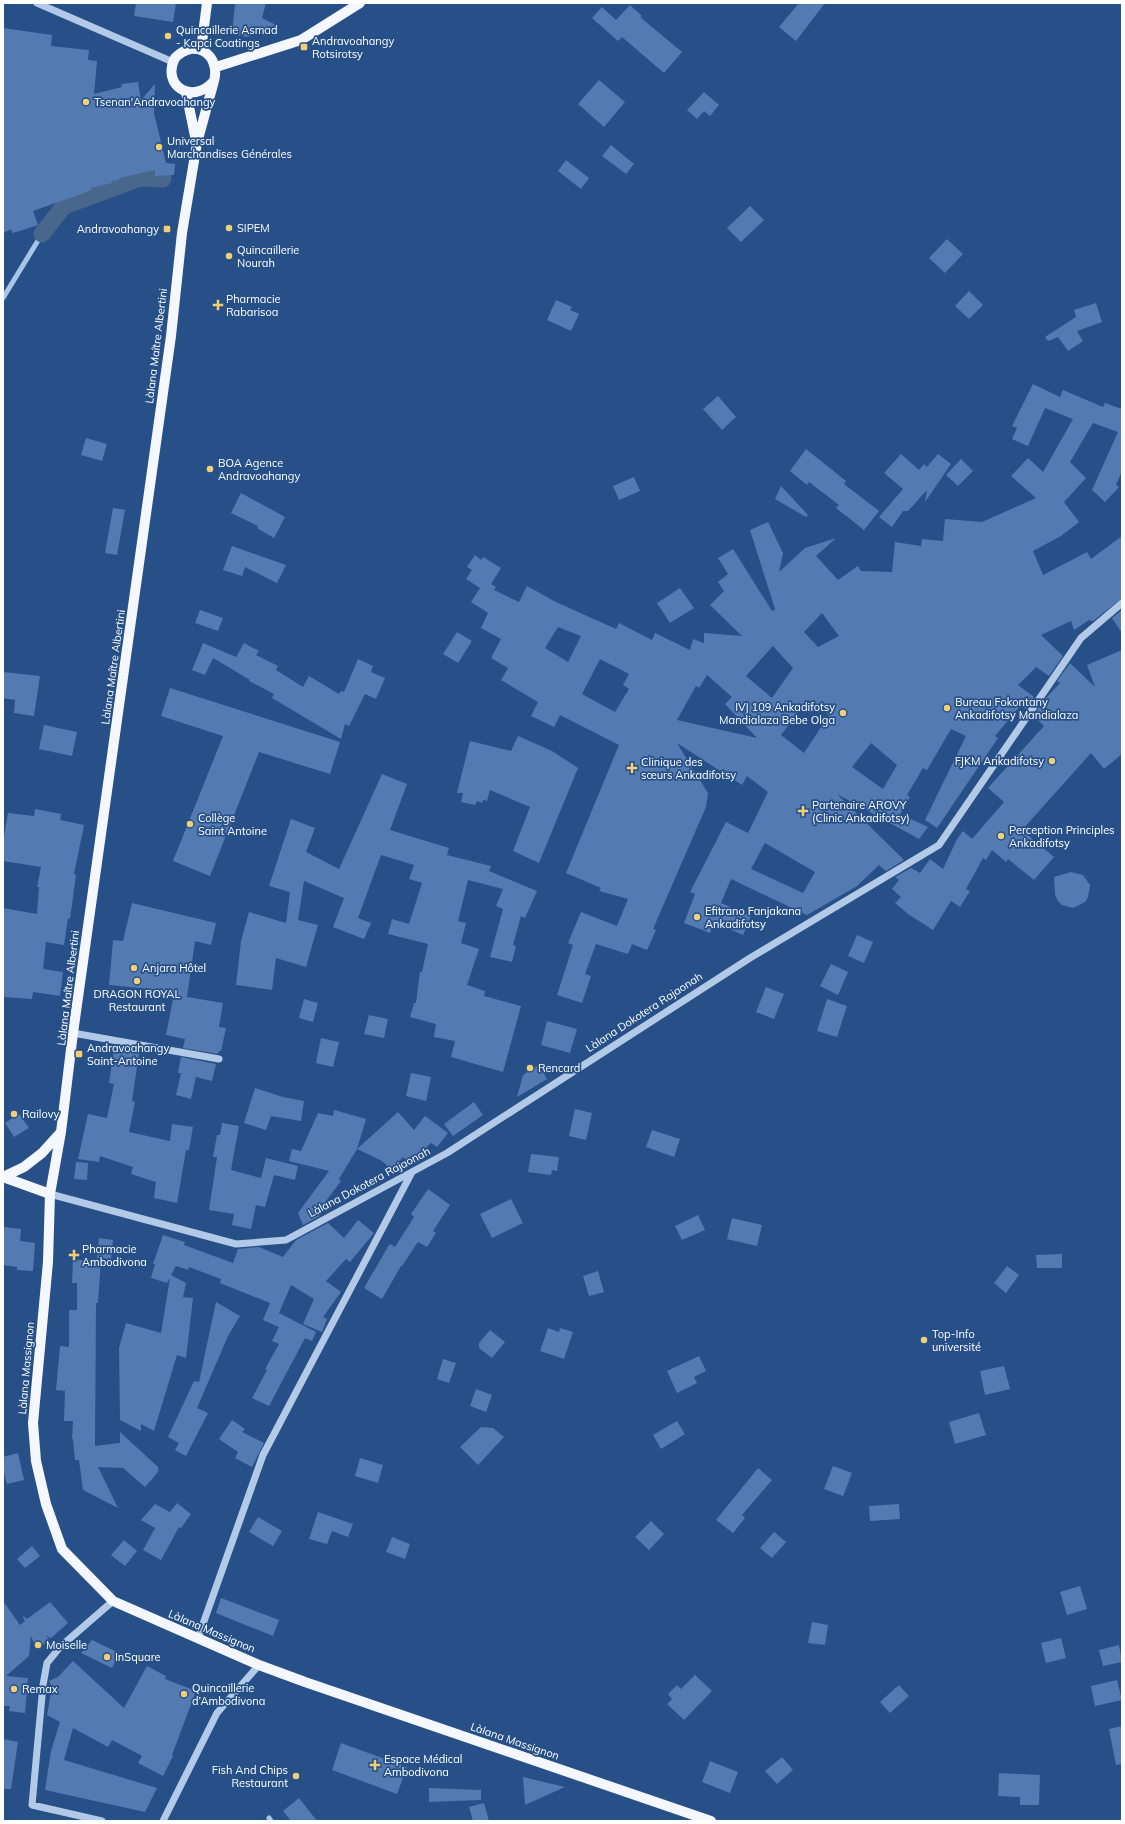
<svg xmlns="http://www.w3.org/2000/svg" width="1125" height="1824" font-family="Mulish,sans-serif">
<rect width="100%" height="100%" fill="#265087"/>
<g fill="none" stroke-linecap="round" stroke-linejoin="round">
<path stroke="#a6c5e9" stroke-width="5" d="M3 298 42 234
M269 1818 271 1821"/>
<path stroke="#49668d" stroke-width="17" d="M42 234 64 206 140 178 163 179"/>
</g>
<path fill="#537bb1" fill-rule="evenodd" d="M136 3H176L173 22 134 16Z
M235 3H266L262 18 276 25 248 37 232 34Z
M799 3H825L796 41 779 27Z
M630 5 642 16 640 17 682 52 664 73 622 37 618 41 592 18 602 7 616 20Z
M3 28 52 35 51 46 89 50 88 60 97 61 94 94 122 87 121 84 138 82 141 100 155 84 154 113 166 163 175 164 174 175 155 176V170L119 178V180L112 181V183L91 188 92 190 33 211 38 225 20 231 12 233 11 229 3 233Z
M599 80 625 102 604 127 578 104Z
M704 92 719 105 710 116 704 111 697 119 687 110Z
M611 145 634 164 626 174 602 156Z
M566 160 589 178 581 189 558 171Z
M750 206 764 220 741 242 727 228Z
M947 239 963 254 945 273 929 258Z
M969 291 983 305 969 319 955 306Z
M556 300 572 307 570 310 579 314 571 331 547 320Z
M1096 303 1102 322 1077 331 1083 341 1068 351 1058 337 1048 341 1045 337 1076 317 1074 310Z
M1033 384 1060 397 1063 390 1103 407 1105 403 1122 409V471L1116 485 1119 487 1105 502 1092 490 1118 432 1093 423 1070 462 1086 478 1064 502 1079 522 1061 536 1033 551 1043 575 1087 552 1091 559 1122 536V598L1093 621 1089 620 1074 630 1071 621 1041 635 1063 656 1049 676 1036 667 1018 685 1034 697 1026 709 1021 705 995 736 998 738 937 828 925 820 966 736 951 729 927 770 923 768 907 795 910 797 900 814 928 827 919 839 837 794 904 860 886 871 879 865 857 886 807 915 731 879 721 903 751 916 743 935 714 922 710 933 684 923 695 894 690 892 726 822 748 833 768 792 747 776 742 785 677 743 708 793 706 807 653 929 656 930 647 950 632 944 628 954 596 944 585 974 591 976 582 1003 557 995 573 945 568 943 581 912 617 926 628 899 599 891 601 888 566 873 619 745 560 715 554 727 531 716 538 702 501 680 508 668 491 658 501 639 481 628 488 613 471 602 480 588 466 579 472 570 467 567 475 555 481 560 483 557 501 568 491 584 496 587 494 590 519 602 527 586 556 602 616 629 619 623 652 640 655 633 690 650 693 639 704 643V633L742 636 710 605 724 591 718 582 728 574 718 558 733 549 772 611 775 609 750 530 768 522 783 553 779 572 805 548 836 538 816 556 838 580 858 566 861 571 892 572 895 542 921 546 922 539 943 541 945 519 982 522 1036 498 1011 476 1028 458 1043 472 1073 419 1045 408 1028 446 1012 439 1017 428 1012 426ZM822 613 839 636 818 647 804 632ZM558 627 581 636 568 662 545 648ZM773 646 793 668 772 698 746 676ZM600 659 629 674 623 685 629 689 615 712 582 694ZM707 675 732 697 725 704 757 738 677 720 696 686 699 688ZM808 700 829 715 804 753 781 735ZM871 743 897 765 883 789 852 767ZM765 843 815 872 803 893 751 869Z
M718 396 736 417 722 430 703 409Z
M86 438 107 444 102 461 81 455Z
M806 449 846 481 844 484 879 511 864 530 836 508 839 505 809 482 807 485 790 471Z
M901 454 919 470 924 464 927 467 938 454 951 464 925 502 927 490 908 511H903L892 527 879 517 903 489 884 473Z
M961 459 973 471 958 486 946 475Z
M634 477 640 491 619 500 613 486Z
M781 486 808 515 806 517 775 499Z
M241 493 285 517 274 538 257 528 258 526 231 513Z
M113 508 125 510 117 555 105 553Z
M232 546 286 565 277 583 245 567 242 576 223 570Z
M680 588 694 608 670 623 657 603Z
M200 610 223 618 218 631 195 623Z
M1122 610V633L1112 618Z
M457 632 472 641 458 663 443 654Z
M203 643 236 657 244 643 259 651 256 655 278 666 276 670 303 687 309 676 339 694 341 691 344 692 358 659 373 666 371 672 385 678 376 699 365 694 349 726 345 724 341 739 272 698 274 694 249 681 250 680 213 658 205 675 192 670Z
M1122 650V754L1104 769 1091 753 1022 830 1054 857 1034 880 1008 859 1006 862 992 850 986 860 983 858 966 889 970 891 960 907 951 901 933 930 908 914 895 903 901 897 892 889 899 880 895 877 911 868 920 873 930 859 943 869 957 839 963 831 972 839 1004 802 988 788 1044 726 1033 716 1046 698 1060 683 1057 681 1070 663 1095 687 1087 665Z
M3 672 40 676 34 716 14 713 15 700 3 698Z
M170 688 340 742 330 774 259 752 210 876 173 861 223 736 161 716Z
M44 725 77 732 72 756 39 749Z
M518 736 552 751 578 768 539 863 513 851 530 807 490 790 487 801 483 800 482 803 477 801 475 805 461 802 463 793H457L470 741 511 751Z
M382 774 407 784 390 830 449 848 447 855 491 866 489 871 537 891 525 918 521 916 513 945 516 946 512 962 490 957 503 909 496 906 503 889 468 880 458 921 466 923 461 943 479 949 467 985 485 991 484 996 521 1006 503 1072 451 1057 455 1041 434 1037 436 1024 410 1017 414 1003H416L420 972H422L428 944 388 934 392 919 409 924 422 883 409 879 414 865 381 855 358 918 371 923 364 939 333 927 344 898 304 881 298 920 318 925 306 967 276 958 272 990 236 985 241 941 249 912 286 923 290 892 269 886 291 819 315 828 306 852 339 869Z
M35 809 61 814 60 820 84 825 74 874 76 875 70 919 68 918 64 945 46 942 43 969 63 972 60 996 33 992 32 999 3 997V908L37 914 39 887H37L41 867 3 861V842L8 813 34 816Z
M1071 872 1083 875 1090 885 1088 897 1085 902 1073 908 1062 905 1058 901 1055 895 1054 877Z
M132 903 216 923 211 945 195 941 187 997 223 1003 219 1027 226 1028 221 1051H219L218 1054 183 1048 185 1039 166 1035 174 994 171 993V991L109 985 113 940 123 941Z
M857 935 873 942 864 963 848 956Z
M831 964 848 972 838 995 820 986Z
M766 987 784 994 774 1019 756 1012Z
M304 999 318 1003 313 1022 299 1018Z
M827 999 847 1006 837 1037 817 1031Z
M369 1015 388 1019 384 1038 364 1034Z
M547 1021 577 1029 570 1053 541 1045Z
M321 1038 339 1042 333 1067 316 1063Z
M114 1049 139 1053 132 1101 135 1102 129 1132 170 1141 172 1124 193 1127 189 1150H186L177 1203 154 1198 156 1182 131 1174 133 1167 100 1156 99 1162 78 1159 88 1114 107 1118 114 1084 109 1083Z
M181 1057 216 1064 212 1081 196 1077 191 1099 176 1095 181 1073H178Z
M539 1065 547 1079 517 1097 523 1075Z
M411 1073 431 1077 426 1101 406 1096Z
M255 1088 283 1097 304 1101 301 1121 271 1116 266 1130 244 1123Z
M474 1102 483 1115 453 1136 444 1124Z
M575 1109 592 1113 586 1140 569 1136Z
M334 1110 366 1119 357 1149 398 1112 414 1130 425 1116 448 1133 437 1147 431 1143 408 1163 403 1157 392 1170 382 1161 357 1149 339 1179 341 1181 317 1213 320 1216 303 1225 298 1213 329 1171 289 1161 292 1149 301 1151 318 1113 333 1116Z
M19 1114 29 1128 14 1137 5 1123Z
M222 1123 239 1126 231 1170 261 1178 266 1158 298 1166 295 1180 274 1175 265 1207 256 1205 251 1229 232 1225 234 1214 209 1210 217 1157H213L217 1135H220Z
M652 1130 680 1139 674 1157 646 1147Z
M531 1154 559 1157 557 1171 552 1170 551 1175 528 1172Z
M76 1162 88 1163 87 1180 74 1179Z
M428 1189 450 1205 433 1231 436 1233 427 1247 418 1242 402 1266H401L382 1299 364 1288 389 1245 390 1244 395 1247 414 1217 411 1214Z
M511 1199 523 1223 492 1238 480 1214Z
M698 1215 705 1230 682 1240 675 1226Z
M732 1218 762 1225 757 1246 727 1239Z
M358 1220 374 1233 350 1262 346 1259 326 1281 341 1292 323 1317 327 1319 322 1332 303 1324 314 1299 291 1285 279 1313 316 1332 312 1341 305 1338 269 1406 252 1398 267 1370 265 1369 279 1344 272 1341 279 1327 263 1320 270 1303 220 1283 221 1279 189 1267 188 1270 176 1266 171 1275 186 1283 183 1297 193 1298 186 1358 177 1355 154 1431 141 1424V1431L120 1420 119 1348 126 1323 161 1333 170 1278 167 1283 151 1278 155 1264H153L163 1235 185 1242 184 1245 233 1263 238 1249 259 1247 283 1257 296 1240 328 1223 344 1238Z
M4 1227 21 1229 20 1241 35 1243 33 1271 17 1270V1267L3 1265Z
M99 1238 113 1240 111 1259 97 1258Z
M1062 1254V1268H1037L1036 1255Z
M73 1260H101L98 1303H96L95 1446 120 1443V1432L158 1467V1472L145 1487 123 1468 98 1467 118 1508 83 1490 79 1460H75L73 1439H72L73 1421H64L65 1391 56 1390 60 1346 69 1347V1310H77V1283H72Z
M1007 1266 1019 1275 1006 1293 994 1283Z
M598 1271 604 1292 589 1296 583 1276Z
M216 1302 240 1316 228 1336 197 1408 208 1413 186 1456 175 1450 179 1443 168 1437 194 1381 199 1382Z
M548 1328 559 1332 560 1328 573 1332 564 1359 540 1351Z
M490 1330 505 1342 492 1358 479 1348V1343Z
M699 1356 706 1371 694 1377 697 1383 677 1393 667 1371Z
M443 1359 456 1363 449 1383 437 1379Z
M1004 1366 1010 1389 985 1395 980 1371Z
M476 1389 492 1395 486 1412 470 1406Z
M979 1413 986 1435 955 1444 949 1422Z
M232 1420 245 1429 242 1432 264 1443 252 1467 235 1458 238 1452 219 1439Z
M677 1421 685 1434 661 1449 653 1435Z
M481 1427 493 1428 504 1437 478 1465 460 1447Z
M18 1453 24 1480 7 1484 3 1468V1457Z
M360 1458 383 1465 378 1483 355 1476Z
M833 1466 852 1473 843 1496 824 1489Z
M758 1468 772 1480 742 1515 745 1518 733 1533 716 1520Z
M177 1503 191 1514 181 1528 179 1527 161 1560 143 1550 155 1528 141 1520 155 1504 170 1512Z
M899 1504 900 1519 870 1521 869 1506Z
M318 1512 353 1524 348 1537 332 1531 327 1544 309 1539Z
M258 1517 282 1531 273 1546 249 1532Z
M651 1521 664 1534 649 1550 635 1537Z
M774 1532 786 1542 772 1558 760 1548Z
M392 1537 410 1544 405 1559 386 1552Z
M124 1540 137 1551 125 1566 111 1555Z
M32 1546 40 1556 25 1568 17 1559Z
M1080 1586 1087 1609 1067 1615 1060 1592Z
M221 1598 279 1620 273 1636 216 1613Z
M3 1601 20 1625 25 1621 22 1615 27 1619 50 1602 68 1623 51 1638 46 1636 49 1639 37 1650 31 1636 29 1656 6 1676 28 1678 25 1713 9 1711 10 1706H3Z
M812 1622 828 1625 825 1645 808 1643Z
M1061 1638 1066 1658 1046 1663 1041 1643Z
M92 1640 119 1653 112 1668 81 1653Z
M1119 1645 1122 1662 1103 1666 1099 1650Z
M73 1661 124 1708 147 1666 166 1676 165 1679 196 1691 172 1755 173 1756 163 1776 138 1763 142 1756 112 1740 108 1747 73 1728 64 1760 157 1788 145 1812 45 1790 51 1751 60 1722 47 1715 52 1687 49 1681 58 1677Z
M695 1675 712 1691 684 1720 667 1704 672 1699 668 1694 677 1685 681 1689Z
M1117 1680 1122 1700 1095 1706 1091 1686Z
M899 1685 909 1696 890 1713 880 1702Z
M1122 1726V1764L1116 1765 1109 1729Z
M3 1739 18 1742 11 1789H3Z
M341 1743 407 1767 397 1794 332 1770Z
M782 1757 793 1770 777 1784 765 1771Z
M710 1761 738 1772 730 1793 702 1782Z
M999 1773 1040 1775 1039 1805H1020V1797L998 1796Z
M523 1777 565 1787 525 1805Z
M429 1788 481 1790V1800L429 1802Z
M299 1798 317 1821H291L283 1811Z
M484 1803 489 1821H473L469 1807Z"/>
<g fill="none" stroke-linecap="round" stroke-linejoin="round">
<path stroke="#b2cae8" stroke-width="7" d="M37 3 173 62
M73 1033 219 1059
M50 1194 236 1244 286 1240 447 1153 750 958 939 845 1081 638 1122 603
M198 1638 263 1455 412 1172
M102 1821 32 1805 43 1685 47 1663 60 1647 113 1601
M163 1821 217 1713 259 1665"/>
<path stroke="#f4f8fe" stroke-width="10" d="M201 50 207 3
M216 67 301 40 360 3
M214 81C192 106 161 85 175 58 195 37 221 55 214 81L197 143 182 233 171 336 73 1033 61 1132 50 1194 48 1262 33 1423 36 1461 46 1504 62 1549 113 1601 259 1665 305 1682 711 1821
M186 92 196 141
M3 1177 24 1167 42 1153 61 1132
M3 1177 50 1194"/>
</g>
<g fill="#f1cf77" stroke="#265087" stroke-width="1.5">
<circle cx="168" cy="36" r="4"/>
<rect x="300" y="43" width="8" height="8" rx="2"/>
<circle cx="86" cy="102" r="4"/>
<circle cx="159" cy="147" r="4"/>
<circle cx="229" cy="228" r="4"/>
<rect x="163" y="225" width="8" height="8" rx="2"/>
<circle cx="229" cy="256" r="4"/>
<path d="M216 299h4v4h4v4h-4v4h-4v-4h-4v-4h4z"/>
<circle cx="210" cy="469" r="4"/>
<circle cx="947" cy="708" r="4"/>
<circle cx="843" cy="713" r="4"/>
<circle cx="1052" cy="761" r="4"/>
<path d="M630 762h4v4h4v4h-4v4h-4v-4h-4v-4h4z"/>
<path d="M801 805h4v4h4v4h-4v4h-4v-4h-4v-4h4z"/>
<circle cx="190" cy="824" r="4"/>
<circle cx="1001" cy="836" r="4"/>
<circle cx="697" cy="917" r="4"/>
<circle cx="134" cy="968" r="4"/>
<circle cx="137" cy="981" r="4"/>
<rect x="75" y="1050" width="8" height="8" rx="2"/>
<circle cx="530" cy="1068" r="4"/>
<circle cx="14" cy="1114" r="4"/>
<path d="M72 1249h4v4h4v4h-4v4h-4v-4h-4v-4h4z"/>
<circle cx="924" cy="1340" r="4"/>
<circle cx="38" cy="1645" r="4"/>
<circle cx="107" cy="1657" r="4"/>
<circle cx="14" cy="1689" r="4"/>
<circle cx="184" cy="1694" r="4"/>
<path d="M373 1759h4v4h4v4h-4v4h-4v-4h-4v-4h4z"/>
<circle cx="296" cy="1776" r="4"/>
</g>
<g text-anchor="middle" stroke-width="3.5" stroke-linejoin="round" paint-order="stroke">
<g font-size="11" fill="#fff" stroke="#265087" text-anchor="start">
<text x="176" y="34">Quincaillerie Asmad<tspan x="176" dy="13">- Kapci Coatings</tspan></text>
<text x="312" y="45">Andravoahangy<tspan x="312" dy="13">Rotsirotsy</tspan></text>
<text x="94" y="106">Tsenan'Andravoahangy</text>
<text x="167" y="145">Universal<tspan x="167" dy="13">Marchandises Générales</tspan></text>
<text x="237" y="232">SIPEM</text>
<text x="159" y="233" text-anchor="end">Andravoahangy</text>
<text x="237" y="254">Quincaillerie<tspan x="237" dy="13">Nourah</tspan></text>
<text x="226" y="303">Pharmacie<tspan x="226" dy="13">Rabarisoa</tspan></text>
<text x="218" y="467">BOA Agence<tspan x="218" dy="13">Andravoahangy</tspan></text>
<text x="955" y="706">Bureau Fokontany<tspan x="955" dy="13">Ankadifotsy Mandialaza</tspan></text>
<text x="835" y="711" text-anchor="end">IVJ 109 Ankadifotsy<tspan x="835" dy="13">Mandialaza Bebe Olga</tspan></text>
<text x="1044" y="765" text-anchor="end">FJKM Ankadifotsy</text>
<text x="641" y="766">Clinique des<tspan x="641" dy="13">sœurs Ankadifotsy</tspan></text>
<text x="812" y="809">Partenaire AROVY<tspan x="812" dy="13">(Clinic Ankadifotsy)</tspan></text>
<text x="198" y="822">Collège<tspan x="198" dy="13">Saint Antoine</tspan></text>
<text x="1009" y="834">Perception Principles<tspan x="1009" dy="13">Ankadifotsy</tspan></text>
<text x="705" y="915">Efitrano Fanjakana<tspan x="705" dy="13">Ankadifotsy</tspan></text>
<text x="142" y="972">Anjara Hôtel</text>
<text x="137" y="998" text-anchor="middle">DRAGON ROYAL<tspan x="137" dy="13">Restaurant</tspan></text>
<text x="87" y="1052">Andravoahangy<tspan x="87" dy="13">Saint-Antoine</tspan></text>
<text x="538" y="1072">Rencard</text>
<text x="22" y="1118">Railovy</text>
<text x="82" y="1253">Pharmacie<tspan x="82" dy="13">Ambodivona</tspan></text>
<text x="932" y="1338">Top-Info<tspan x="932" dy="13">université</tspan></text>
<text x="46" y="1649">Moiselle</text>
<text x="115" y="1661">InSquare</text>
<text x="192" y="1692">Quincaillerie<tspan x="192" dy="13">d’Ambodivona</tspan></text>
<text x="22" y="1693">Remax</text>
<text x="384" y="1763">Espace Médical<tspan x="384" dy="13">Ambodivona</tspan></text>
<text x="288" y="1774" text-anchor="end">Fish And Chips<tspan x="288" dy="13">Restaurant</tspan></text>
</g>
<g font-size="11" fill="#fff" stroke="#265087">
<text transform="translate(156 346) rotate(-83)" y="4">Làlana Maître Albertini</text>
<text transform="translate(113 667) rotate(-82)" y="4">Làlana Maître Albertini</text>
<text transform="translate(68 988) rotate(-83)" y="4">Làlana Maître Albertini</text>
<text transform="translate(644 1012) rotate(-33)" y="4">Làlana Dokotera Rajaonah</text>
<text transform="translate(369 1182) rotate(-28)" y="4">Làlana Dokotera Rajaonah</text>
<text transform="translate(26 1368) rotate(-85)" y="4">Làlana Massignon</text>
<text transform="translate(212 1631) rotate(23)" y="4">Làlana Massignon</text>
<text transform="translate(515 1741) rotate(19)" y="4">Làlana Massignon</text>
</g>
</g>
<rect width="1125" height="1824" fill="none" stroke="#ffffff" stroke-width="8"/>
</svg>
